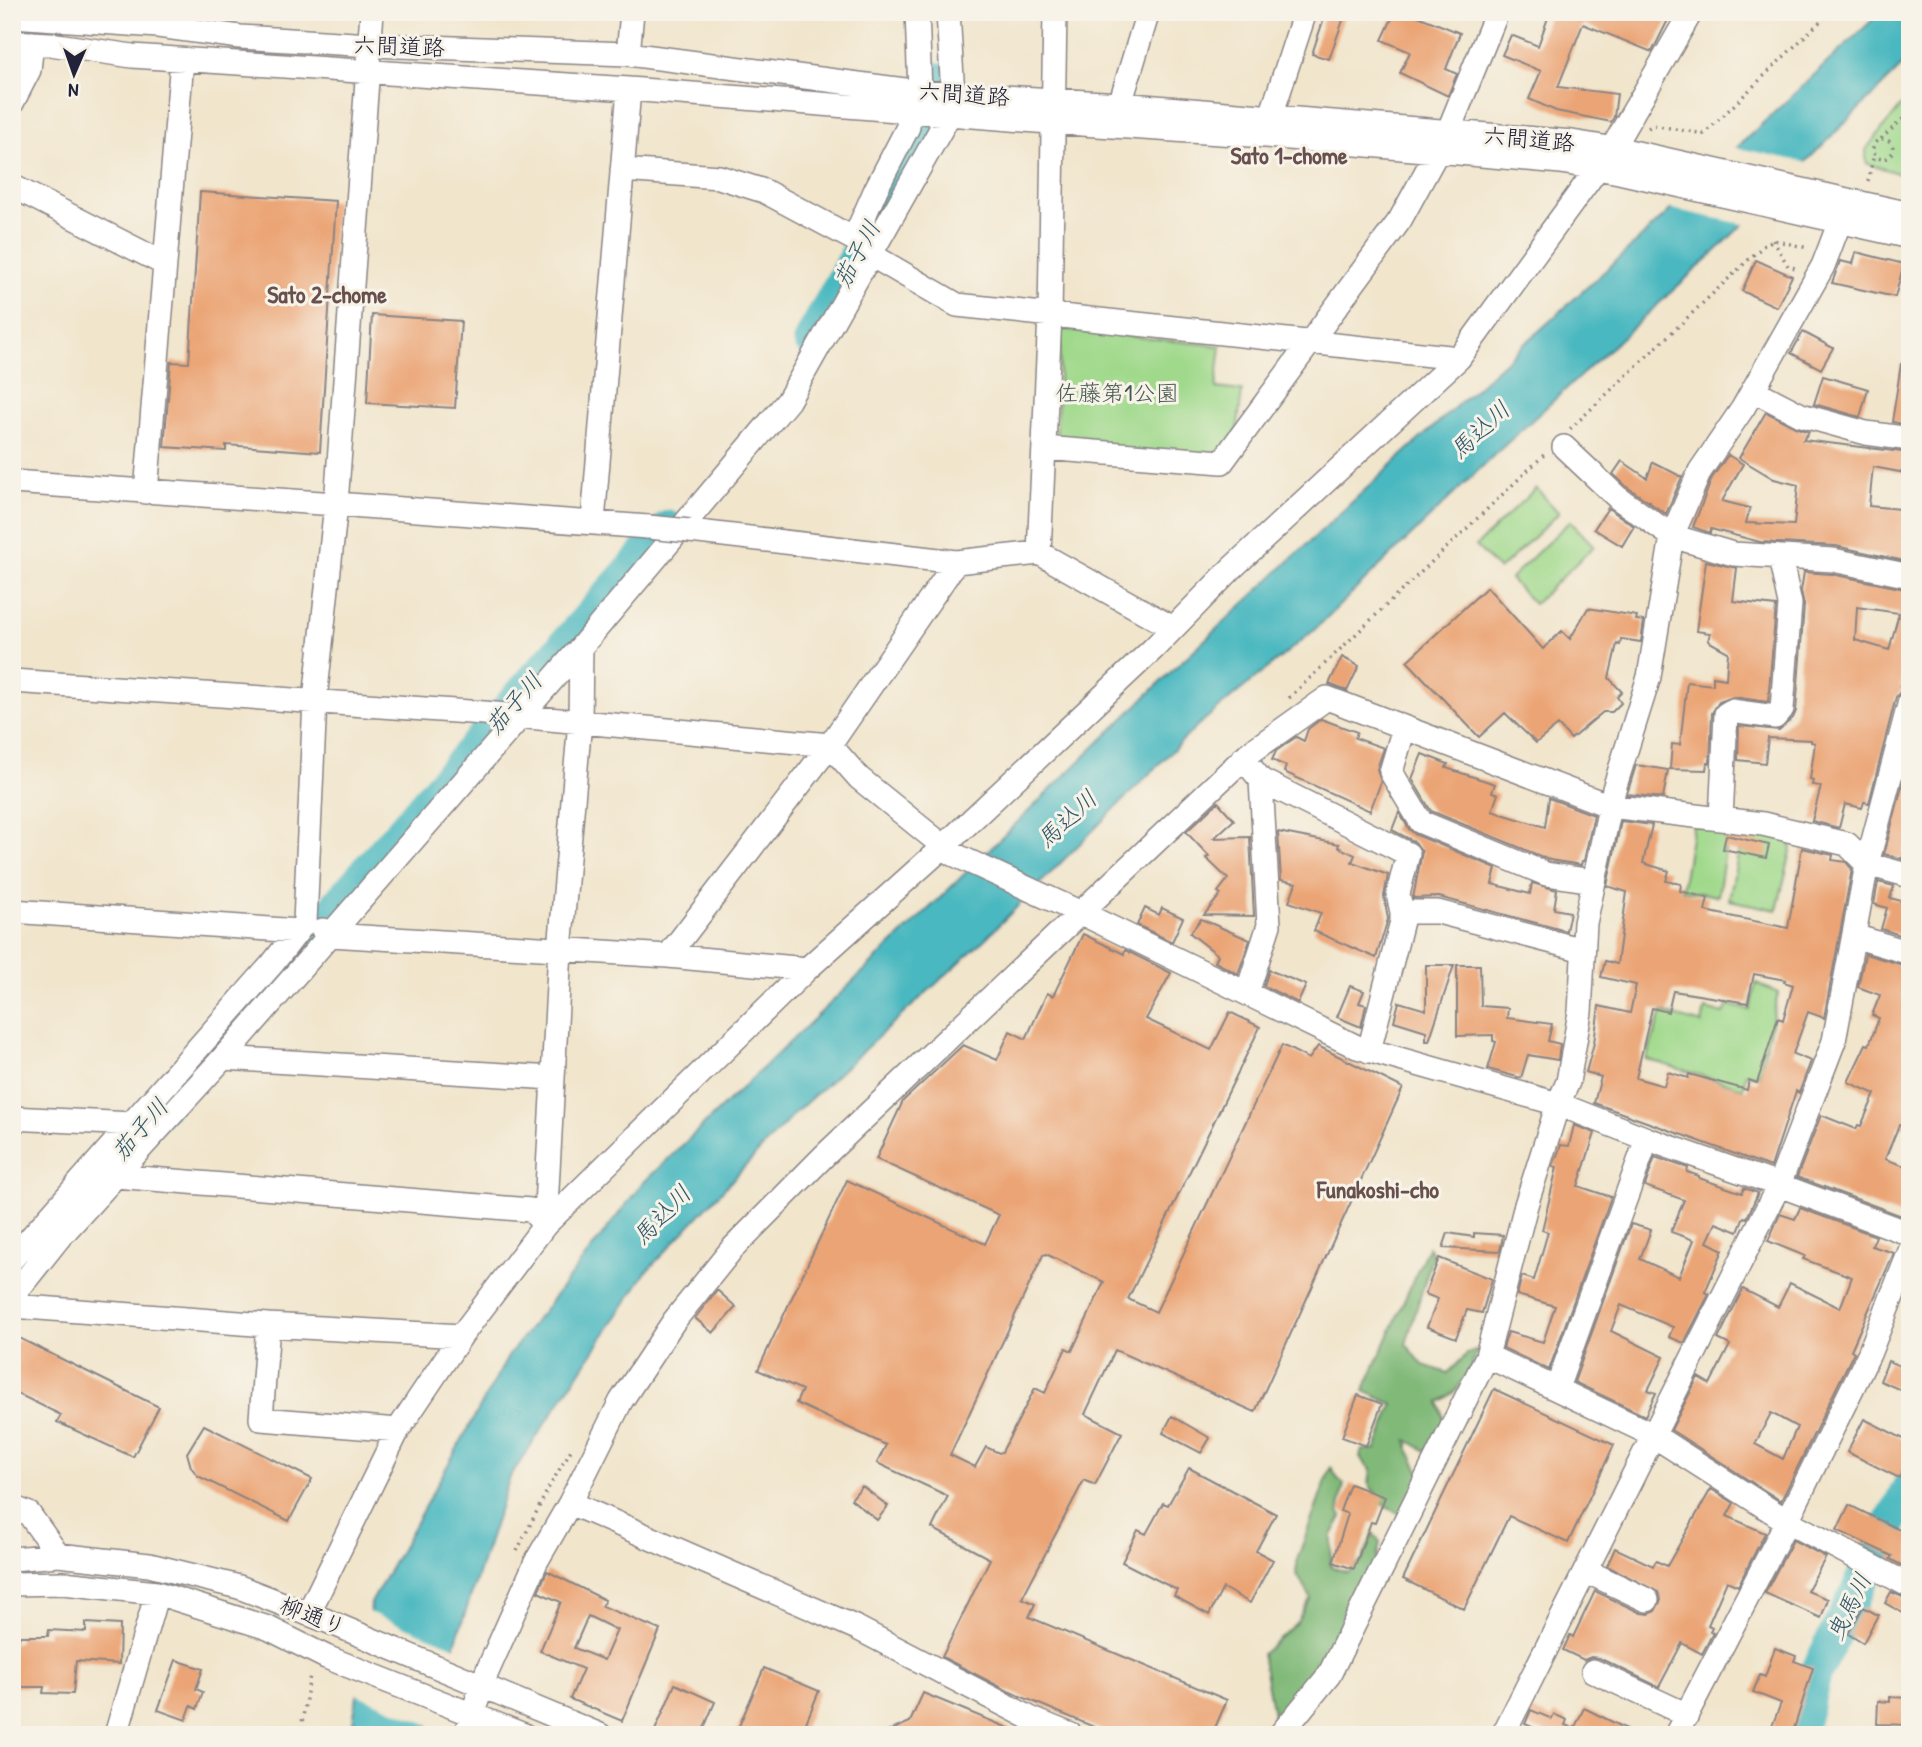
<svg xmlns="http://www.w3.org/2000/svg" width="1922" height="1747" font-family="'Patrick Hand','Klee One',sans-serif">
<rect width="100%" height="100%" fill="#f7f3e8"/>
<filter id="ink" filterUnits="userSpaceOnUse"><feTurbulence type="fractalNoise" baseFrequency=".0143" numOctaves="2"/><feDisplacementMap in="SourceGraphic" scale="14" xChannelSelector="R" yChannelSelector="G"/><feConvolveMatrix kernelMatrix="1 2 1 2 8 2 1 2 1" color-interpolation-filters="sRGB"/></filter>
<filter id="wash" filterUnits="userSpaceOnUse"><feTurbulence type="fractalNoise" baseFrequency=".00686" numOctaves="4" result="noise"/><feDisplacementMap in="SourceGraphic" scale="28" xChannelSelector="R" yChannelSelector="G"/><feGaussianBlur stdDeviation="1.57" result="paint"/><feColorMatrix in="noise" values="0 0 0 0 0 0 0 0 0 0 0 0 0 0 0 0 0 1.4 0 .05"/><feComposite in="paint" operator="in"/></filter>
<g filter="url(#wash)">
<rect width="100%" height="100%" fill="#f1e5cc"/>
<path fill="#a0d98c" stroke="#617e64" stroke-width="2" d="M1910 95V174L1903 175 1866 163V150L1870 144Z
M1061 329 1221 346 1216 388 1242 391 1237 432 1218 457 1056 445Z
M1536 488 1559 513 1499 570 1476 546Z
M1570 521 1594 546 1534 604 1510 579Z
M1693 825 1728 831 1718 896 1682 890Z
M1743 831 1787 839 1792 847 1777 910 1729 900Z
M1756 983 1778 993 1759 1076 1746 1074 1743 1088 1646 1059 1662 1012 1702 1024 1705 1009 1724 1014 1728 1005 1750 1010Z"/>
<path fill="#80b978" stroke="#516e5a" stroke-width="2" d="M1428 1247 1433 1254 1406 1344 1423 1365 1448 1373 1467 1354 1478 1350C1470 1371 1460 1392 1439 1402L1444 1421 1426 1451 1407 1440 1410 1453 1422 1476 1403 1515 1386 1507 1369 1485 1371 1470 1360 1457 1362 1450 1376 1449 1393 1404 1364 1391Z
M1331 1467 1338 1479 1344 1484 1338 1513 1342 1517 1332 1535 1331 1567 1347 1572 1362 1561 1373 1533 1380 1543 1374 1574 1320 1671 1274 1720 1262 1654 1297 1622 1311 1598 1296 1573 1298 1557Z"/>
<path fill="#49b8c0" stroke="#366d7e" stroke-width="2" d="M1881 12H1910V58L1717 250 1492 457 1313 631 1197 726 985 939 795 1113 646 1272 510 1477 425 1735H351L371 1603 509 1355 642 1184 942 896 1177 666 1397 460 1628 250Z"/>
<path fill="#f1e5cc" d="M1733 147 1809 163 1747 225 1668 208Z
M366 1611 458 1648 432 1726 354 1693Z"/>
<g fill="none" stroke-linecap="round" stroke-linejoin="round">
<path stroke="#49b8c0" stroke-width="33" d="M810 340 929 119 934 78
M261 992 507 709 668 527
M88 1190 212 1049
M12 1275 48 1235
M1799 1735 1816 1673 1910 1484"/>
</g>
<g id="blocks">
<path fill="#eba475" fill-rule="evenodd" d="M1326 12H1346L1329 59 1312 54Z
M1395 12H1408L1460 33 1446 69 1457 74 1448 96 1400 73 1410 52 1382 40Z
M1550 12H1672L1652 52 1583 24 1558 87 1617 94 1614 117 1611 122 1556 111 1529 99 1541 71 1502 55 1511 35 1538 46Z
M200 192 336 201 320 452 226 445V451L164 447 171 362 189 363Z
M1856 252 1904 264 1895 297 1832 283 1840 261 1853 264Z
M1756 260 1792 276 1777 307 1742 291Z
M372 315 461 321 455 408 367 403Z
M1803 332 1833 348 1821 369 1791 353Z
M1901 364 1910 365V425L1892 422Z
M1823 376 1868 389 1860 417 1814 404Z
M1766 412 1795 427 1809 432 1803 440 1910 453V474L1873 467 1869 506 1910 510 1909 562 1836 546 1760 542 1711 529 1710 533 1693 527 1712 478 1728 455 1743 464 1722 501 1750 508 1746 523 1794 525 1798 485 1774 479 1739 458Z
M1622 461 1647 478 1653 462 1682 477 1666 514 1650 503V500L1649 502 1627 487 1613 474Z
M1608 508 1634 526 1622 546 1594 529Z
M1706 561 1737 568 1733 601 1776 606 1768 702 1733 697 1719 702 1712 713 1710 763H1707L1706 770 1670 769 1672 744 1680 745 1687 682 1713 685V677L1726 679 1728 652 1708 641 1710 633 1696 631Z
M1804 572 1831 574 1910 590V652L1900 686 1910 687 1901 691 1896 697 1869 803 1864 802 1862 808 1845 804 1839 828 1812 821 1821 786 1812 785 1813 780 1810 779 1815 743 1811 742V740L1768 738 1765 763 1738 760 1739 726 1779 730 1793 718 1796 711 1804 605 1801 591ZM1857 607 1899 613 1889 650 1855 640Z
M1487 587 1543 649 1562 631 1570 639 1588 608 1637 616 1636 620 1644 621 1641 642 1621 639 1620 645 1617 644 1609 678 1622 692 1617 697 1621 703 1612 712H1603L1571 739 1558 725 1536 743 1505 713 1479 737 1407 661Z
M1342 657 1359 666 1347 691 1329 684Z
M1321 719 1357 732 1355 738 1384 748 1377 769 1381 782 1370 811 1284 772 1286 766 1272 760 1276 751 1296 737 1304 741 1308 729Z
M1422 754 1448 764 1446 768 1495 784 1492 792 1498 794 1492 811 1545 827 1549 798 1594 815 1584 861H1582L1581 865 1550 860 1431 811 1412 779Z
M1910 757V833L1902 859 1884 854Z
M1636 765 1668 770 1663 798 1627 794Z
M1218 802 1234 820 1214 838 1250 837 1254 916 1204 915 1221 894 1218 892 1228 879 1206 858 1209 856 1186 832Z
M1399 812 1409 829 1416 835 1496 868 1492 884 1530 894 1532 883 1557 890 1554 909 1570 912 1566 931 1439 897 1413 898 1422 852 1415 842 1392 830Z
M1621 821 1652 825 1643 863 1669 871 1666 881 1681 884 1680 891 1708 898 1705 911 1788 928 1802 848 1833 855 1832 860 1846 862 1852 869 1824 1018 1808 1012 1793 1054 1811 1061 1799 1093 1796 1091 1771 1167 1594 1103 1601 1077 1586 1072 1594 1043 1599 1006 1630 1013 1636 985 1601 977 1605 961 1617 964 1627 892 1607 886ZM1754 974 1785 980 1784 982 1793 985 1783 1020 1778 1018 1757 1083 1749 1080 1747 1090 1689 1074 1688 1078 1668 1072 1664 1086 1636 1078 1652 1008 1668 1012 1673 991 1748 1003Z
M1278 832 1339 844 1338 847 1355 855 1352 862 1388 875 1384 896 1388 919 1376 958 1314 931 1321 913 1289 902 1296 883 1281 880Z
M1726 835 1769 845 1766 858 1723 849Z
M1878 882 1894 886 1890 898 1909 903 1906 917 1910 918V938L1881 929 1887 908 1874 904Z
M1145 908 1159 915 1162 908 1183 918 1172 942 1137 925Z
M1201 919 1250 940 1238 974 1215 962 1218 955 1190 933Z
M1083 934 1124 954 1125 950 1171 973 1146 1019 1211 1050 1230 1012 1260 1027 1128 1299 1156 1312 1282 1045 1309 1059 1318 1046 1403 1088 1255 1412 1115 1350 1085 1414 1122 1433 1095 1485 1084 1480 1022 1598 1035 1604 1029 1617 1227 1700 1212 1735H1113L1008 1691 942 1657 990 1559 932 1528 948 1496 877 1463 886 1445 796 1403 802 1390 758 1370 847 1180 985 1244 999 1215 876 1159 903 1101 963 1045 997 1060 1010 1031 1026 1039 1047 993 1053 996ZM1046 1254 1104 1282 1072 1351 1066 1348 1045 1393 1035 1388 1002 1452 999 1453 986 1447 975 1467 950 1455 1043 1255Z
M1865 954 1910 967V1129L1899 1125 1885 1159 1910 1168V1219L1797 1177 1821 1115 1856 1129 1858 1125 1861 1126 1875 1094 1848 1082 1866 1044 1869 1045 1879 1018 1872 1015 1880 995 1858 987Z
M1426 965H1454L1429 1041H1426V1031L1394 1021 1399 1002 1426 1010Z
M1457 965H1480L1481 1006 1508 1008 1507 1018 1552 1024 1548 1041 1560 1044 1558 1060 1528 1055 1521 1078 1488 1069 1496 1042 1493 1041V1035L1457 1036Z
M1269 970 1306 985 1298 1003 1264 986Z
M1350 986 1364 991 1359 1003 1366 1005 1361 1027 1337 1017Z
M1574 1125 1595 1133 1578 1186 1611 1197 1549 1370 1503 1348 1508 1332 1543 1342 1555 1306 1517 1295 1522 1276 1534 1280 1548 1232 1542 1230 1557 1167 1553 1166 1561 1145 1569 1146Z
M1655 1157 1688 1168 1687 1172 1699 1176V1178L1742 1193 1744 1188 1758 1193 1747 1218 1744 1217 1738 1232 1716 1223 1707 1242 1723 1250 1705 1292 1709 1294 1684 1343 1669 1337 1673 1327 1621 1305 1611 1331 1664 1357 1648 1390 1656 1393 1645 1416 1574 1382 1631 1224 1651 1230 1640 1259 1679 1277 1694 1240 1671 1232 1684 1200 1645 1186Z
M1800 1208 1876 1236 1872 1246 1894 1253 1851 1350 1854 1352 1781 1501 1671 1430 1698 1377 1710 1384 1730 1345 1718 1339 1743 1289 1778 1307 1790 1283 1840 1308 1852 1277 1803 1259 1805 1256 1768 1241 1780 1214 1795 1219ZM1771 1413 1797 1427 1783 1459 1755 1444Z
M1448 1233 1474 1237V1233L1503 1235 1502 1241 1500 1251 1443 1248Z
M1439 1258 1492 1279 1482 1313 1467 1310 1456 1338 1427 1327 1438 1299 1425 1294Z
M717 1290 736 1307 713 1333 695 1318Z
M19 1338 159 1407 133 1457 57 1422 61 1415 12 1391V1350Z
M1888 1361 1910 1370V1394L1880 1381Z
M1494 1389 1614 1445 1568 1543 1509 1516 1464 1609 1403 1579Z
M1358 1395 1382 1404 1366 1446 1342 1437Z
M1172 1416 1210 1438 1201 1453 1163 1433Z
M1864 1419 1910 1442V1456L1899 1478 1847 1452Z
M204 1425 312 1479 289 1521 198 1476 191 1467 187 1453Z
M1189 1468 1276 1514 1256 1551 1273 1560 1250 1603 1223 1588 1209 1615 1174 1596 1177 1590 1122 1562 1138 1530 1146 1534 1163 1503 1168 1505Z
M1350 1484 1385 1497 1375 1523 1371 1522 1354 1569 1333 1562 1348 1514 1340 1511Z
M862 1486 888 1506 877 1520 851 1499Z
M1711 1489 1734 1503 1727 1516 1765 1533 1738 1586 1727 1581 1708 1625 1712 1627 1710 1631 1713 1633 1702 1654 1682 1643 1659 1687 1599 1658 1591 1657 1584 1660 1563 1650 1570 1635 1573 1637 1595 1591 1641 1613 1649 1614 1655 1611 1661 1600 1658 1592 1607 1566 1615 1548 1653 1566 1656 1561 1667 1566Z
M1849 1505 1910 1535V1570L1890 1559 1892 1556 1837 1530Z
M1793 1540 1826 1557 1807 1591 1828 1599 1821 1618 1765 1593Z
M547 1571 605 1600 602 1606 660 1630 622 1721 570 1699 583 1669 540 1651 561 1602 538 1592ZM588 1616 617 1630 604 1660 574 1648Z
M1891 1592 1910 1600V1617L1885 1603Z
M1863 1607 1878 1615 1863 1643 1848 1634Z
M86 1623 120 1625 119 1664 76 1661 73 1694 43 1693 44 1687H12V1643L18 1642 20 1636H48L49 1630 86 1632Z
M1775 1648 1796 1656 1794 1661 1813 1668 1792 1735 1771 1729 1781 1703 1753 1692 1760 1675 1765 1677Z
M176 1660 203 1669 196 1689 203 1692 197 1709 191 1706 186 1720 158 1710Z
M764 1668 819 1691 801 1735H735Z
M675 1684 715 1702 701 1735H653Z
M923 1693 1023 1734V1735H880L910 1722Z
M1890 1697 1910 1698V1725L1877 1724 1878 1701 1890 1702Z
M1584 1708 1639 1735H1545L1546 1733 1525 1724 1531 1710 1552 1719 1554 1714 1567 1720 1565 1725 1574 1729Z"/>
</g>
</g>
<g filter="url(#ink)">
<use href="#blocks" fill-opacity="0" stroke="#8a8484" stroke-width="2"/>
<g fill="none" stroke-linecap="round" stroke-linejoin="round">
<defs>
<path id="minor" d="M917 12 920 92
M948 12 953 95
M1055 12 1050 315 1039 553 1173 628
M12 16 158 26 240 37 371 45 628 54 920 92 1120 104 1572 142 1628 151 1910 214
M12 42 50 44 132 56 629 89 1036 121 1266 136 1561 162 1619 172 1910 237
M628 54 632 12
M12 103 29 70 32 43
M1120 104 1148 12
M1271 116 1305 12
M622 170 719 177 764 191 854 239 876 189 908 127 909 111
M12 186 165 264
M871 255 957 305 1459 358
M1753 390 1801 415 1866 433 1910 439
M1564 447 1618 498 1672 536 1733 554 1833 560 1910 576
M1044 448 1222 462 1400 220 1448 132 1497 12
M12 482 336 504 372 12
M146 492 182 60
M593 522 629 89
M690 531 956 562 1039 553
M12 681 484 713 830 745 859 778 953 854 1079 912 1357 1047 1558 1104 1647 1139 1779 1185 1910 1234
M1404 728 1391 772 1421 822 1546 874 1593 881
M1243 758 1261 780 1408 854 1398 894 1402 912H1438L1583 950
M1721 819 1726 714 1731 711 1775 717 1782 709 1790 604 1780 557
M12 911 298 931
M323 930 331 935 668 956 807 969
M1854 936 1910 953
M668 956 830 745 956 562
M1247 993 1269 925 1261 780
M1369 1051 1402 921V912
M223 1058 553 1078
M12 1118 132 1124
M115 1176 531 1210 545 1225 560 950 580 721 581 647
M12 1259 273 963 305 922 315 700 336 504 648 527
M12 1297 58 1239 223 1058 581 647 788 401 949 115
M12 1306 268 1325 461 1336
M268 1325 261 1419 398 1430
M1487 1356 1651 1434 1787 1521 1910 1586
M1557 1388 1647 1139
M570 1503 857 1628 1032 1719 1071 1735
M12 1507 29 1514 58 1555
M12 1559 58 1555 149 1565 239 1587 327 1621 600 1735
M1586 1571 1647 1600
M12 1584 63 1583 157 1593 268 1628 326 1657 524 1735
M308 1614 398 1430 461 1336 545 1225 807 969 943 847 1153 649 1232 568 1459 358 1613 147 1691 12
M1593 1671 1687 1715
M116 1735 157 1593
M465 1735 487 1672 536 1562 570 1503 621 1401 674 1321 732 1249 825 1155 1248 754 1327 698 1610 806 1763 824 1847 844 1867 864 1910 876
M1280 1735 1329 1675 1487 1356 1526 1205 1558 1104 1568 1082 1580 1012 1585 923 1614 789 1649 677 1672 536 1700 471 1743 408 1823 266 1845 208
M1503 1735 1779 1185 1834 1041 1867 864 1910 701
M1676 1735 1787 1521 1869 1354 1910 1251"/>
</defs>
<use href="#minor" stroke="#8a8484" stroke-width="26"/>
<path stroke="#8a8484" stroke-width="3.5" stroke-dasharray="2 5" stroke-linecap="butt" d="M1648 128 1653 125 1704 134 1830 12
M1881 139 1910 112
M1873 149a10 10 0 1 1 20 0a10 10 0 1 1-20 0Z
M1868 181 1874 154
M1908 190 1910 188
M1773 240 1788 266 1795 268 1798 267
M1570 429 1763 246 1773 240 1808 248
M1289 698 1547 452
M517 1551 549 1487 571 1450
M300 1735 310 1675"/>
<use href="#minor" stroke="#fff" stroke-width="23"/>
<defs>
<path id="minor-bridge" d="M648 527 690 531"/>
</defs>
<use href="#minor-bridge" stroke="#8a8484" stroke-width="26" stroke-linecap="butt"/>
<use href="#minor-bridge" stroke="#fff" stroke-width="23"/>
</g>
</g>
<g text-anchor="middle" stroke-width="6" stroke-linejoin="round" paint-order="stroke">
<g font-size="23" fill="#22223b" stroke="#f7f3e8">
<text transform="translate(399 46) rotate(2)" y="8">六間道路</text>
<text transform="translate(964 94) rotate(4)" y="8">六間道路</text>
<text transform="translate(1529 139) rotate(5)" y="8">六間道路</text>
<text transform="translate(313 1616) rotate(21)" y="8">柳通り</text>
</g>
<g font-size="23" fill="#485953" stroke="#f7f3e8">
<text x="1117" y="401">佐藤第1公園</text>
</g>
<g font-size="24" font-weight="bold" fill="#68504f" stroke="#f7f3e8">
<text x="1289" y="164">Sato 1-chome</text>
<text x="327" y="303">Sato 2-chome</text>
<text x="1378" y="1198">Funakoshi-cho</text>
</g>
<g font-size="24" font-style="italic" fill="#30566a" stroke="#f7f3e8">
<text transform="translate(857 254) rotate(-62)" y="8">茄子川</text>
<text transform="translate(1480 430) rotate(-43)" y="8">馬込川</text>
<text transform="translate(514 703) rotate(-49)" y="8">茄子川</text>
<text transform="translate(1067 819) rotate(-43)" y="8">馬込川</text>
<text transform="translate(140 1129) rotate(-49)" y="8">茄子川</text>
<text transform="translate(662 1215) rotate(-46)" y="8">馬込川</text>
<text transform="translate(1849 1607) rotate(-64)" y="8">曳馬川</text>
</g>
</g>
<rect width="1922" height="1747" fill="none" stroke="#f7f3e8" stroke-width="42"/>
<g transform="translate(74 74) rotate(182)" stroke="#f7f3e8" stroke-width="5" paint-order="stroke">
<path d="M0-5L12 26L0 18L-12 26Z" fill="#22223b"/>
<text y="-10" font-size="19" font-weight="bold" text-anchor="middle" fill="#22223b">N</text>
</g>
</svg>
